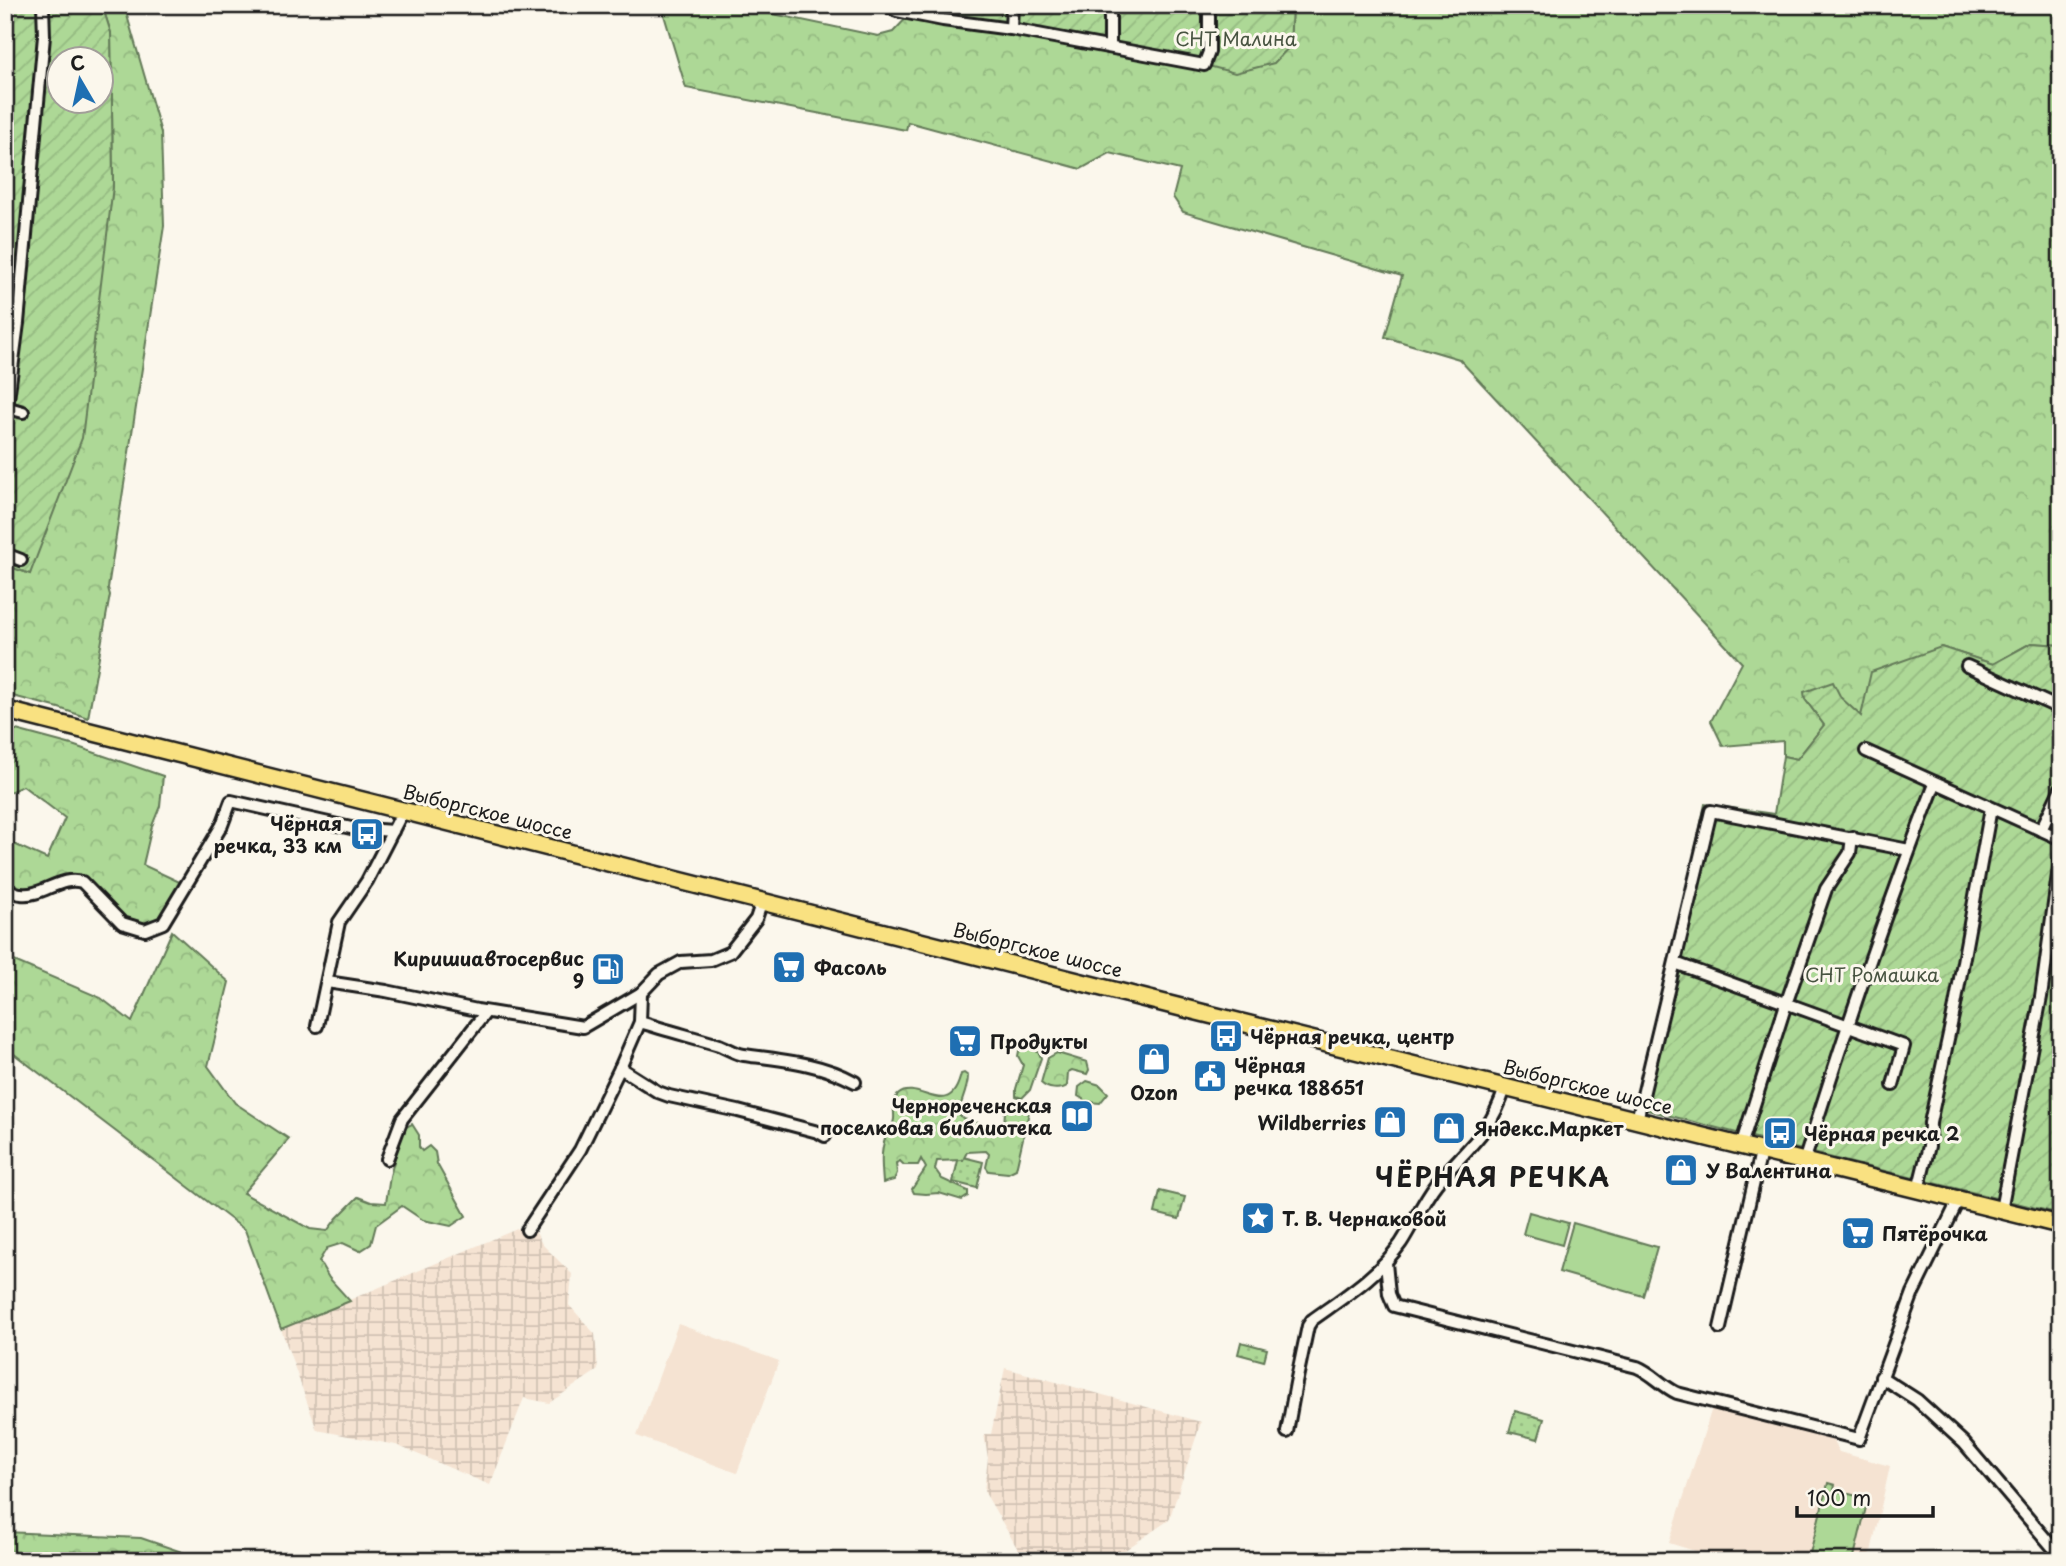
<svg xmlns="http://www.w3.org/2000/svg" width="2066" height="1566" font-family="'Playpen Sans',sans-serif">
<defs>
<pattern id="industrial-grid" width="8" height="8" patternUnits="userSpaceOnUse" patternTransform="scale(1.75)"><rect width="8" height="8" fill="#f5e3d2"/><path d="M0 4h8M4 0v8" fill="none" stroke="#d1c2b4"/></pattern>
<pattern id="grass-dots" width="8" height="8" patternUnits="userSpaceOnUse" patternTransform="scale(1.75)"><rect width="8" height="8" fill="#add896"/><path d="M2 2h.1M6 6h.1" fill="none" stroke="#94b981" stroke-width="1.8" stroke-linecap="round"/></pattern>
<pattern id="forest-crowns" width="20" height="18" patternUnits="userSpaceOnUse" patternTransform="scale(1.75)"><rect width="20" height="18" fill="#add896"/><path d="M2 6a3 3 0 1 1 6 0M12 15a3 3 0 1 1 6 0" fill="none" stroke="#94b981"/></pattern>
<pattern id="garden-furrows" width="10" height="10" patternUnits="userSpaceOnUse" patternTransform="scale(1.75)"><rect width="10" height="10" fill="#add896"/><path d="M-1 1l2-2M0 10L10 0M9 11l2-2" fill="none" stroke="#94b981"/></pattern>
</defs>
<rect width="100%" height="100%" fill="#fbf7ec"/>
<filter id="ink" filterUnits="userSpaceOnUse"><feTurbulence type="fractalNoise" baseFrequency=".0143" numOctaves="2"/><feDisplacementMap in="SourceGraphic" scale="14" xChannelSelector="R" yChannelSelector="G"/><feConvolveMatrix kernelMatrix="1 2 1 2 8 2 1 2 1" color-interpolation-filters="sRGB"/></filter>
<g filter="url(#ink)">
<g fill="#f5e3d2">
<path d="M678,1324L779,1361L737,1473L637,1436Z"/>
<path d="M1712,1408L1832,1439L1839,1452L1890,1466L1869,1561H1727L1669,1543Z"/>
</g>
<g fill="url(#industrial-grid)">
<path d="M531,1223L542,1244L572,1274L569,1305L595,1334L598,1370L549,1403L524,1398L490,1485L396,1445L317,1430L281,1329Z"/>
<path d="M1005,1368L1201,1422L1169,1520L1109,1561H1038L1023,1558L984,1491L988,1458L984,1434H991Z"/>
</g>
<g fill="url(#grass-dots)" stroke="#647a59" stroke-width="2">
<path d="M959,1156L983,1162L977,1188L953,1182Z"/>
<path d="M1160,1191L1185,1197L1179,1219L1155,1213Z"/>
<path d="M1241,1342L1267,1349L1264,1361L1238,1354Z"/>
<path d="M1515,1411L1544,1419L1538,1439L1509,1432Z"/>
</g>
<g fill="url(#forest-crowns)" stroke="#647a59" stroke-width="2">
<path d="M102,5H124L161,133L164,226L108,588L110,595L88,718L59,708L5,694V565L30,574L100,282L113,186L111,33Z"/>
<path d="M661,5H730L878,36L893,32L911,13L1290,46L1292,5H2061V645L2031,643L1993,664L1941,647L1861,717L1841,698L1805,699L1824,725L1797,759L1783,756V741L1723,746L1711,721L1742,663L1459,359L1385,337L1402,276L1183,212L1173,197L1180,170L1110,153L1081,169L908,122L906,130L686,88Z"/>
<path d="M5,727L72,745L163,776L160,806L152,826L143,865L186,885L163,923L145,930L122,923L82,882L22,895L5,888V840L47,859L65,818L23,786L5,794Z"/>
<path d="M172,931L229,982L208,1066L235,1103L289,1139L243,1193L310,1229L327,1231L337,1218L358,1197L371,1202L386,1203L390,1176L403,1129L412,1124L419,1135V1147L422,1151L429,1146L435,1152L437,1164L466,1216L451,1226L423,1220L402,1206L376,1225L371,1244L360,1251L343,1243L327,1248L319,1261L329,1278L350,1301L281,1329L245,1230L5,1047V957L101,998L132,1022Z"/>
<path d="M1028,1047L1039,1053L1041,1058L1030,1090L1022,1098L1016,1096V1089L1023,1065L1018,1056L1019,1051Z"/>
<path d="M1057,1053L1087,1062L1089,1070L1087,1074L1072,1070L1068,1072L1067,1086C1060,1091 1047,1089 1041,1083L1048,1058Z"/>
<path d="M964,1073L968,1076C968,1089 961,1101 958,1114L964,1119L998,1129L1004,1126L1005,1111L1011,1104H1024L1029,1112L1016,1169L1008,1173L989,1171L986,1167L989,1154L986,1151L967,1152L963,1160L937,1161L935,1169L942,1179L968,1191V1196L962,1200L939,1193L926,1194L914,1193L912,1189L926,1168L921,1159L918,1165H904L900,1161L896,1163L897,1173L894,1180L883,1183C882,1168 880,1153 885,1139C887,1132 893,1128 894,1119C895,1110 890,1101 899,1094C918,1079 950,1123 961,1074Z"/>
<path d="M1087,1081L1100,1085L1108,1093L1100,1103L1088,1102L1078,1096L1079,1087Z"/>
<path d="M5,1532L141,1538L208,1561H5Z"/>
</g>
<g fill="url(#garden-furrows)" stroke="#647a59" stroke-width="2" fill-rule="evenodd">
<path d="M5,5H102L111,33L113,186L82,438L30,574L5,565ZM60,60H102V102H60Z"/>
<path d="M886,5H1292L1290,46L1274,63L1235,73L1201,64Z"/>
<path d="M2031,643L2061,645V1214L1852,1163L1640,1108L1705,804L1774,814L1783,756L1797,759L1824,725L1805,699L1804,692L1833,682L1841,698L1861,716L1871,672L1941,647L1993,664Z"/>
</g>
<g fill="#add896" stroke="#647a59" stroke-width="2">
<path d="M1529,1212L1568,1223L1562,1245L1523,1234Z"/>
<path d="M1573,1223L1657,1247L1643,1296L1559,1272Z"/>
<path d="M1828,1483L1835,1485L1834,1490L1868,1499L1853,1561H1808Z"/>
</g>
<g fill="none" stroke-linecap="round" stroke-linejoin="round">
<g stroke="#1c1c1c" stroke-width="16">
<g id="minor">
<path d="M886,5L897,11L943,20L1011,29L1204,65L1209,52V5"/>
<path d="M1110,5V47"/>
<path d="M1011,29L1012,5"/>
<path d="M5,407L23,412"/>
<path d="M7,407L18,323L44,36L43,5"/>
<path d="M5,554L21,560"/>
<path d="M1967,666L2061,709"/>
<path d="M1866,751L2061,839"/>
<path d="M2041,830L2061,788"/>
<path d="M5,888C10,890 16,894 21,894C42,897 61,875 82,882L122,923L145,930L163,923L222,825L231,801L351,828L393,831"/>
<path d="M1675,963L1904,1046L1893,1085"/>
<path d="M327,982L386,991L477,1010L583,1027L641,993"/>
<path d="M640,1022C666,1030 692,1037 719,1045C727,1048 736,1054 744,1055C782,1060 821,1063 855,1082"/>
<path d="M317,1026L339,922L367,881L403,811"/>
<path d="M620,1068L658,1092L669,1096L738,1111L818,1132L825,1136"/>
<path d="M1637,1120L1711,811L1909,850"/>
<path d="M1741,1146L1786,1004L1826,889L1850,853L1852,837"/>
<path d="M387,1159L402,1119L486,1012"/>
<path d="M1804,1162C1844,1034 1886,908 1935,784"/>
<path d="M1918,1190L1929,1146L1930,1123L1955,1006L1991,808"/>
<path d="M2001,1210L2041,997L2061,853"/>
<path d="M527,1230L580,1150L620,1068L640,1022L641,993L659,974L681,962L711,960L730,952L756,919L762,901"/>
<path d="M1386,1263L1389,1294L1394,1306L1637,1367C1652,1373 1662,1386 1677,1393L1859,1439L1913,1293L1959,1199"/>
<path d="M1720,1328L1761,1152"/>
<path d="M1881,1377L1917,1400L1964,1443L2061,1557"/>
<path d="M1287,1432L1296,1383L1308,1326L1312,1320C1344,1297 1378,1276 1401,1243C1414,1223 1422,1202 1437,1183C1466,1149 1491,1133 1505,1088"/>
</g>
</g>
<g stroke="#1c1c1c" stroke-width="21">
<path id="primary" d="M5,710L1187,1009L2061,1225"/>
</g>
<use href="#minor" stroke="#fbf7ec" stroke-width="10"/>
<use href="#primary" stroke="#f9e181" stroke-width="16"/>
</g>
</g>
<defs>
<g id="bus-square" transform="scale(1.75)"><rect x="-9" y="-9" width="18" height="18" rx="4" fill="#1f6fb2" stroke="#fbf7ec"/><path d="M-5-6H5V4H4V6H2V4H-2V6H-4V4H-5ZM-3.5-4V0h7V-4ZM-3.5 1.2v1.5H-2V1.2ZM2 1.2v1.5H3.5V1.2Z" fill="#fff"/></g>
<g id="supermarket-square" transform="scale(1.75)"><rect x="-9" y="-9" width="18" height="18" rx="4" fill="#1f6fb2" stroke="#fbf7ec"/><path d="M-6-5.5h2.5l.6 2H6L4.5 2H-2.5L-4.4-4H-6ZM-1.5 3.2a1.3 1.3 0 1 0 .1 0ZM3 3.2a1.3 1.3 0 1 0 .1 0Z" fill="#fff"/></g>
<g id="fuel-square" transform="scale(1.75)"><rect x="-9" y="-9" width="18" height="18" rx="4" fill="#1f6fb2" stroke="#fbf7ec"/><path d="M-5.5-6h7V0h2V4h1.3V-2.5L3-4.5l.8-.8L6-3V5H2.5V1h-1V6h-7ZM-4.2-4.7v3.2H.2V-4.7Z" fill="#fff"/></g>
<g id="shop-square" transform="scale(1.75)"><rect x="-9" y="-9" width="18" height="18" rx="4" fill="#1f6fb2" stroke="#fbf7ec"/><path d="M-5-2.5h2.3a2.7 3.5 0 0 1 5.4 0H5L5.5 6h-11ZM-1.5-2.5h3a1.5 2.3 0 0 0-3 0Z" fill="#fff"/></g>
<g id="civic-square" transform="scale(1.75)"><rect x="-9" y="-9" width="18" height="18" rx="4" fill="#1f6fb2" stroke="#fbf7ec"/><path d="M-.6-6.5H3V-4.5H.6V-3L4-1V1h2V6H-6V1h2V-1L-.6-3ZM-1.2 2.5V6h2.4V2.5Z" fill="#fff"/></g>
<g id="library-square" transform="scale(1.75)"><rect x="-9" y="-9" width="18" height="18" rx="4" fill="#1f6fb2" stroke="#fbf7ec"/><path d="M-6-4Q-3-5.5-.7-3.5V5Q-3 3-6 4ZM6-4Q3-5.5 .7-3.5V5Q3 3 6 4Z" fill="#fff"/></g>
<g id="sight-square" transform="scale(1.75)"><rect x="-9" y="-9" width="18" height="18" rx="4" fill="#1f6fb2" stroke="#fbf7ec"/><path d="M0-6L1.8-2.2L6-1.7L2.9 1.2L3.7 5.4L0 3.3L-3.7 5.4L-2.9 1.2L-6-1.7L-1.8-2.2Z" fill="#fff"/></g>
</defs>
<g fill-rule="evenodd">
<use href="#bus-square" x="367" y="834"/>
<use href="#supermarket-square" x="789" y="967"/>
<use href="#fuel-square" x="608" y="969"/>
<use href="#bus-square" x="1226" y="1036"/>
<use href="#supermarket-square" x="965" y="1041"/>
<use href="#shop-square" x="1154" y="1059"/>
<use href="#civic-square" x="1210" y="1076"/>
<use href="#library-square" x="1077" y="1116"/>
<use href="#shop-square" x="1390" y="1122"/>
<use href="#shop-square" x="1449" y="1128"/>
<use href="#bus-square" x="1780" y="1133"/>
<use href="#shop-square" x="1681" y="1170"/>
<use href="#sight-square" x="1258" y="1218"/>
<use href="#supermarket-square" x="1858" y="1233"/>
</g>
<g text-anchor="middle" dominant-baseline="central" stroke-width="6" stroke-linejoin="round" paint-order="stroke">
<g font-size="19" fill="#485441" stroke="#fbf7ec">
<text x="1236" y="38">СНТ Малина</text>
<text x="1872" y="974">СНТ Ромашка</text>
</g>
<g font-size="19" fill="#1c1c1c" stroke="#fbf7ec">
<text transform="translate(488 811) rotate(14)">Выборгское шоссе</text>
<text transform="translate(1038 949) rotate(14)">Выборгское шоссе</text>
<text transform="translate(1588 1086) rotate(14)">Выборгское шоссе</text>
</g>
<g font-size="19" font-weight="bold" fill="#1c1c1c" stroke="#fbf7ec" text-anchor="start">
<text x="342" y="823" text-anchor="end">Чёрная<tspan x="342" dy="22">речка, 33 км</tspan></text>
<text x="584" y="958" text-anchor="end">Киришиавтосервис<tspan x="584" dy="22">9</tspan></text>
<text x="814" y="967">Фасоль</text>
<text x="1250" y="1036">Чёрная речка, центр</text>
<text x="990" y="1041">Продукты</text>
<text x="1234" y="1065">Чёрная<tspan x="1234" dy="22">речка 188651</tspan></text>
<text x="1154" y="1092" text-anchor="middle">Ozon</text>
<text x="1052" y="1105" text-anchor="end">Чернореченская<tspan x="1052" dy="22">поселковая библиотека</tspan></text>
<text x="1366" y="1122" text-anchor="end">Wildberries</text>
<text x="1474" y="1128">Яндекс.Маркет</text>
<text x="1804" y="1133">Чёрная речка 2</text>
<text x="1706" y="1170">У Валентина</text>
<text x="1282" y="1218">Т. В. Чернаковой</text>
<text x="1882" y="1233">Пятёрочка</text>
</g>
<g font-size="26" font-weight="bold" letter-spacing="2" fill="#1c1c1c" stroke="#fbf7ec">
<text x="1493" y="1176">ЧЁРНАЯ РЕЧКА</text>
</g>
</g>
<rect width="2066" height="1566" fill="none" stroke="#fbf7ec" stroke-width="28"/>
<rect x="14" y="14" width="2038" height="1538" fill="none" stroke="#1c1c1c" stroke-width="2.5" filter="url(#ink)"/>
<g transform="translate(80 80) rotate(351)"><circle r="33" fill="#fbf7ec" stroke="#a29f99" stroke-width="2"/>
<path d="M0-5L12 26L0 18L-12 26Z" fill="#1f6fb2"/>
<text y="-10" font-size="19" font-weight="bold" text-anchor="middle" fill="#1c1c1c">С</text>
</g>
<path d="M1797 1506v10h136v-10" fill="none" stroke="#1c1c1c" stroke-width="3.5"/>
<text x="1807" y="1506" font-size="21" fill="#1c1c1c" stroke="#fbf7ec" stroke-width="5" paint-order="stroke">100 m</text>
</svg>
